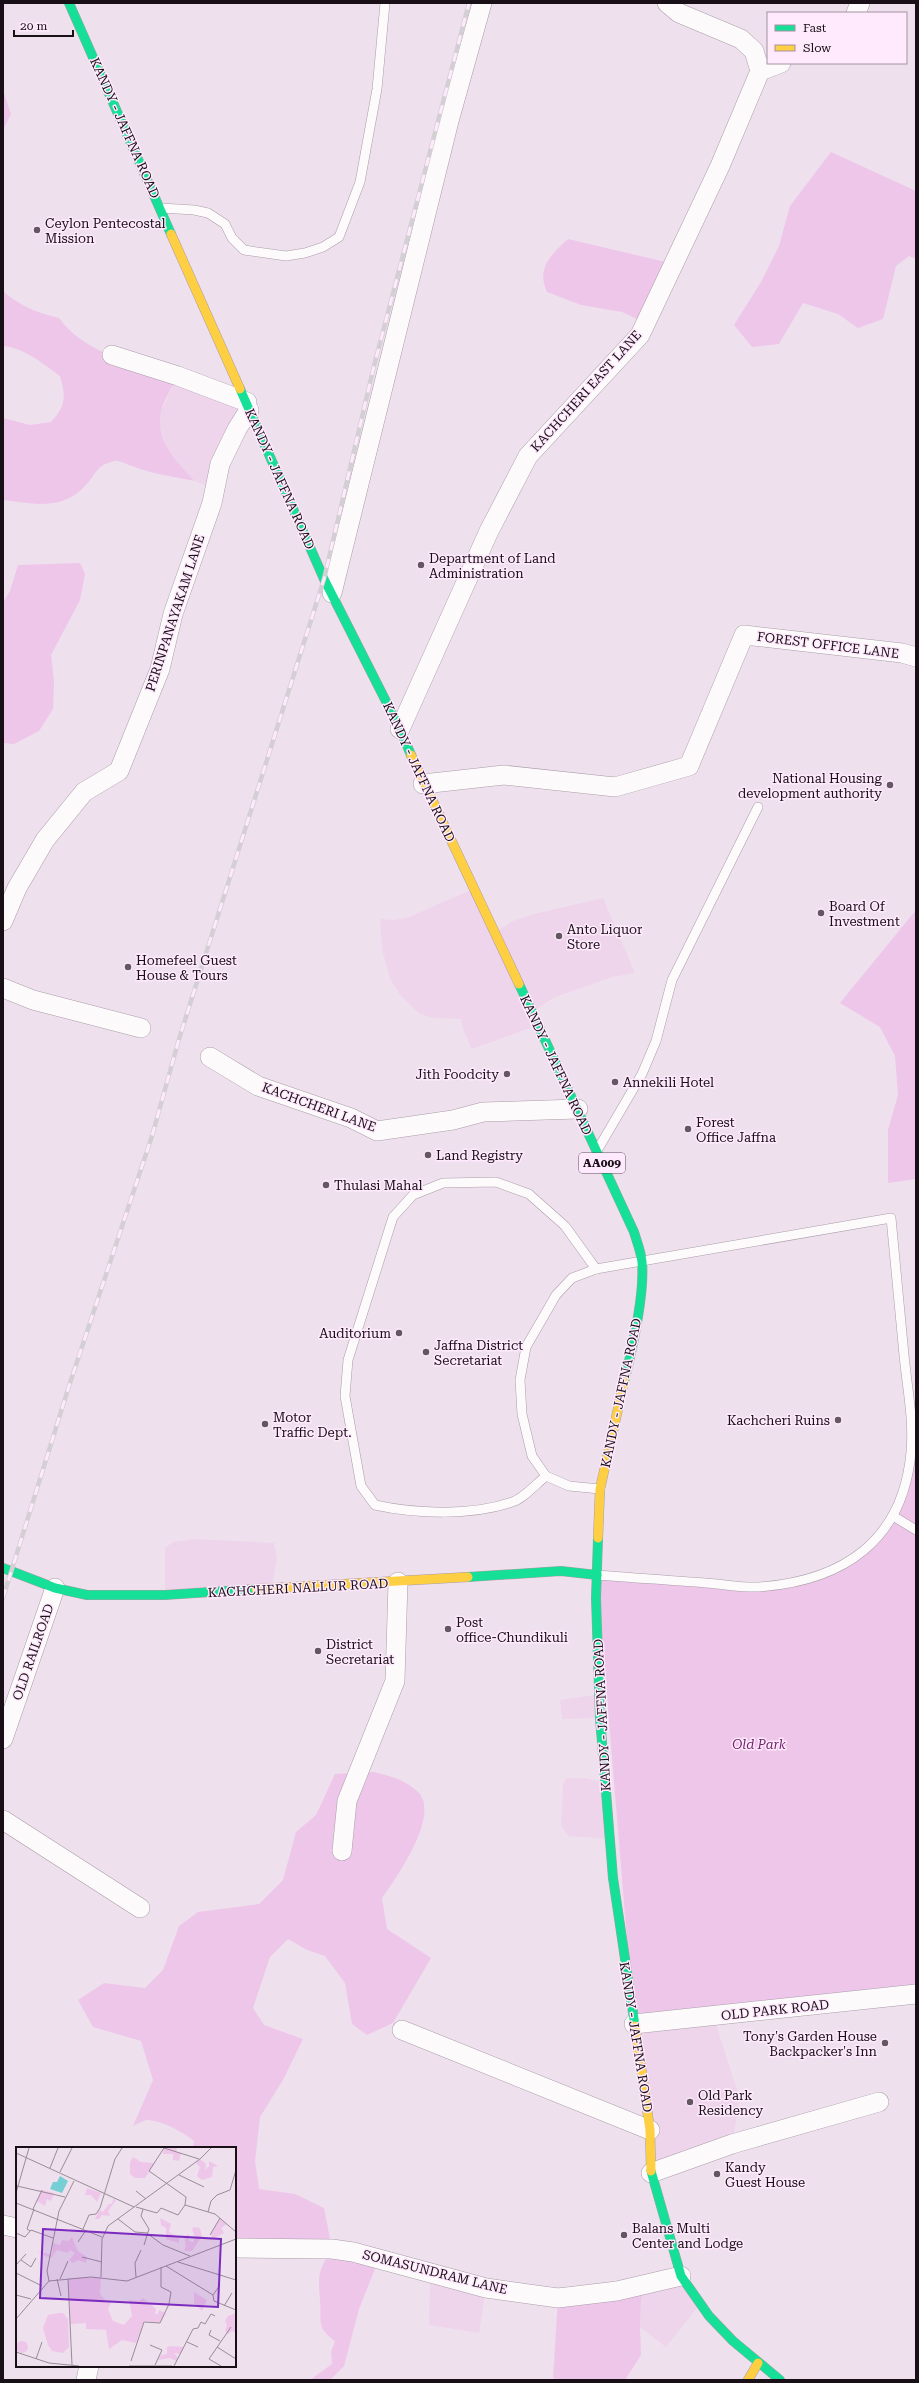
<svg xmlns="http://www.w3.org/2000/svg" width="919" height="2383" font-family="'Roboto Serif',serif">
<rect width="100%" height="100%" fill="#efe0ed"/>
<g fill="#eed5eb">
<path d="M178,376L247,402L209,487L195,481L176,461L167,450L160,427L161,411Z"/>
<path d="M473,889L494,933L513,921L534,914L603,898L635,973L612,977L553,998L532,1012L530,1028L472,1049L464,1032L461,1019L433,1018L420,1014L400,995L390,979L382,949L380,919L394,920L409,917Z"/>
<path d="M194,1539L274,1543L277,1558L272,1588L165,1595V1548L173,1542Z"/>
<path d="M594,1695L600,1718L562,1719L560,1700Z"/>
<path d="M566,1778H584L606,1783L608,1839L568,1836L561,1825L563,1784Z"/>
<path d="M713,2016L740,2098L732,2144L651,2173L634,2024Z"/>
<path d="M430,2273L486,2288L479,2333L429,2325Z"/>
<path d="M681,2276L701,2303L666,2347L640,2327L641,2300L647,2283Z"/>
</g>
<g fill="#eec6ea">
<path d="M3,90L11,114L3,130Z"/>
<path d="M831,152L916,191V259L909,256L896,266L883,319L858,328L838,314L803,303L779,344L752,347L734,325L761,282L779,246L790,206Z"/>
<path d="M568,239L674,264L646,323L622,312L581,305L547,292C536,268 551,255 568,239Z"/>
<path d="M3,291C19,306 38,313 59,318C85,355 137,363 178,376C173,387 163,400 161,412C155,442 177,462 195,481C174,477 153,474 132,466C127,465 120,460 115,461C96,465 97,473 86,485C63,511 33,504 3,500V418L30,425L51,422C66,406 66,397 60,376C43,364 25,348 3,346Z"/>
<path d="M80,563L85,574L80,600L51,655L54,681L53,709L39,731L14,744L3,743V603L10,591L18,565Z"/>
<path d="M916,910V1179L888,1183V1130L898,1095L895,1056L880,1027L840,1003Z"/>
<path d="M910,1415L916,1419V1994L634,2024L597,1575L757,1587L820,1576L875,1540L905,1487Z"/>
<path d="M374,1772C390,1776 406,1780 418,1792C441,1815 396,1878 382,1898L387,1929L431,1958L393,2023L367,2035L352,2024L345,1983L325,1956L307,1950L288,1939L270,1957L253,2008L264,2025L303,2039L283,2080L260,2117L255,2161L259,2189L295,2194L324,2208L332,2249L379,2259L359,2309L344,2366L330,2380H310L332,2364L331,2352L335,2341C315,2327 322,2321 320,2300C318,2274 318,2272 331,2250L235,2248V2148H193L194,2141C182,2132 164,2121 148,2120C144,2120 137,2124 133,2126L153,2080L141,2041L93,2027L78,2000L104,1983L145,1988L163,1970L179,1926L198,1912L259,1904L283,1880L296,1832L316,1815L335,1774Z"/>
<path d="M647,2283L641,2300L640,2327L641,2355L625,2380H559L553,2378L558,2298Z"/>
</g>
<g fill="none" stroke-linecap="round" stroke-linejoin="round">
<g stroke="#a99da7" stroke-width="10">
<g id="lane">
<path d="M161,208L194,210L208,213L225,224L232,238L244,250L286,256L305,253L323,247L339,237L360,182L377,89L385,3"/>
<path d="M598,1149L642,1074L656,1041L672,980L758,807"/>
<path d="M546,1476C536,1484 523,1499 512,1502C471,1516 416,1514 375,1505L361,1486L345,1396L348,1360L393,1217L413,1195L443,1183L496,1182L529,1194L565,1226L596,1269"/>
<path d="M893,1516L916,1530"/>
<path d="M597,1575C633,1578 669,1580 706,1583C723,1584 742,1588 759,1587C843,1581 903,1541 911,1452C914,1420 907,1387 904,1355C900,1309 895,1264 891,1218L596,1269L572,1278L556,1295L526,1347L520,1380L522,1414L532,1456L546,1476L569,1486L600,1489"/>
</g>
</g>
<g stroke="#a99da7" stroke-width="20">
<g id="street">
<path d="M667,3L679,13L741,39L754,51L760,71"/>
<path d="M856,13L860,3"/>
<path d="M112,355L178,376L247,402"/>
<path d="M332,593L449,121L482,3"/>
<path d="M400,729L489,531L528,456L640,335L720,166L760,71L781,63"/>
<path d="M423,784L504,775L615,787L689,766L744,635L902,653L916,657"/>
<path d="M3,921L17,888L45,840L84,792L119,771L160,669L173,614L212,503L220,464L237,429L249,410"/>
<path d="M3,988L33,1000L141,1028"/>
<path d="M210,1057L258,1086L351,1118L377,1131L453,1120L483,1112L578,1109"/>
<path d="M3,1739L55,1588"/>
<path d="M3,1820L140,1908"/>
<path d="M342,1851L347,1801L395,1681L398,1582"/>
<path d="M634,2024L916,1994"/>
<path d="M402,2030L650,2130"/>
<path d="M651,2173L732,2144L879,2102"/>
<path d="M3,2225L17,2228"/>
<path d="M235,2248L332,2249L353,2252L486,2288L558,2298L617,2291L681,2276"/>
<path d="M86,2380L89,2366"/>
</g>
</g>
<g stroke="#a99da7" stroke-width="10">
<g id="fast">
<path d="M69,3L171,234"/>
<path d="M240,389L324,579L400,729L411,755"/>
<path d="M519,984L634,1232C637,1242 641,1252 642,1262C645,1295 632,1350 624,1382"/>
<path d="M598,1538L596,1598L600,1718L613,1878L635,2026"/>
<path d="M3,1568L55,1588L87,1595H165L256,1589"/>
<path d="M468,1577L561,1571L597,1575"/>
<path d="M651,2171L681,2276L709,2316L733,2341L780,2380"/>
</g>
</g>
<g stroke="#a99da7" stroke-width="10">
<g id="slow">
<path d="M171,234L240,389"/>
<path d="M411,755L519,984"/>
<path d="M598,1538L600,1489L624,1382"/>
<path d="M256,1589L468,1577"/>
<path d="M635,2026L650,2130L651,2171"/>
<path d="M748,2380L758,2363"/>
</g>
</g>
<use href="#lane" stroke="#fdfafc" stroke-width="9"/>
<use href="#street" stroke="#fdfafc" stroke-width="19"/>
<use href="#fast" stroke="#16e098" stroke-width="9"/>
<use href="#slow" stroke="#ffcf43" stroke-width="9"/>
<g stroke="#d4cfd4" stroke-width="4.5">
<path id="rail" d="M3,1598L69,1386L152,1136L179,1039L324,579L374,366L469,3"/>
</g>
<use href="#rail" stroke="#ffe9fc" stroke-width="3" stroke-dasharray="9" stroke-linecap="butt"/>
</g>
<g fill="#635862" stroke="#ffe9fc" stroke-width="1.5">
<circle cx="37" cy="230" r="4"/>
<circle cx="421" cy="565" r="4"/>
<circle cx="890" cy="785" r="4"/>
<circle cx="821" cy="913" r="4"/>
<circle cx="559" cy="936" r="4"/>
<circle cx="128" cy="967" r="4"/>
<circle cx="507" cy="1074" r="4"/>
<circle cx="615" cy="1082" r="4"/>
<circle cx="688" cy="1129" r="4"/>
<circle cx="428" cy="1155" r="4"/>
<circle cx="326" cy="1185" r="4"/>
<circle cx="399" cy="1333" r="4"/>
<circle cx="426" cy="1352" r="4"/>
<circle cx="838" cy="1420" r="4"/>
<circle cx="265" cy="1424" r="4"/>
<circle cx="448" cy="1629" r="4"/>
<circle cx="318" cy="1651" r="4"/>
<circle cx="885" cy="2043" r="4"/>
<circle cx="690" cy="2102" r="4"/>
<circle cx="717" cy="2174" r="4"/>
<circle cx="624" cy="2235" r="4"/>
</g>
<g text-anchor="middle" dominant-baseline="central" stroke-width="3" stroke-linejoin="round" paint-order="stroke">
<rect fill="#ffe9fc" stroke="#5d505c" stroke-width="1" x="579" y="1153" width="46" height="20" rx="3"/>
<g font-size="12" font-weight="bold" fill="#180f17">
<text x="602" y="1163">AA009</text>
</g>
<g font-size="13" fill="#180f17" stroke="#ffe9fc">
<text transform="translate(125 128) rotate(66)">KANDY - JAFFNA ROAD</text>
<text transform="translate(586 391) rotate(-48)">KACHCHERI EAST LANE</text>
<text transform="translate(280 479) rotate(66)">KANDY - JAFFNA ROAD</text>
<text transform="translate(175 613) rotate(-72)">PERINPANAYAKAM LANE</text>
<text transform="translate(828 645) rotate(7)">FOREST OFFICE LANE</text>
<text transform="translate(419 772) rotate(65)">KANDY - JAFFNA ROAD</text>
<text transform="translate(556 1065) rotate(65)">KANDY - JAFFNA ROAD</text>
<text transform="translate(319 1107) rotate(20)">KACHCHERI LANE</text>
<text transform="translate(621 1393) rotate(-78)">KANDY - JAFFNA ROAD</text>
<text transform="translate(298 1588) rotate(-3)">KACHCHERI NALLUR ROAD</text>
<text transform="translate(33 1652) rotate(-71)">OLD RAILROAD</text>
<text transform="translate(602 1715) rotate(-93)">KANDY - JAFFNA ROAD</text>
<text transform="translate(775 2010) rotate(-6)">OLD PARK ROAD</text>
<text transform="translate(636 2037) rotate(81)">KANDY - JAFFNA ROAD</text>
<text transform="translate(435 2272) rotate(14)">SOMASUNDRAM LANE</text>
</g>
<g font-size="13" fill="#180f17" stroke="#ffe9fc" text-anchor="start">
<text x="45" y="223">Ceylon Pentecostal<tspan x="45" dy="15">Mission</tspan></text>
<text x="429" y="558">Department of Land<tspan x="429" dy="15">Administration</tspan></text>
<text x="882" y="778" text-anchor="end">National Housing<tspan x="882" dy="15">development authority</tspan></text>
<text x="829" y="906">Board Of<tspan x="829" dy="15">Investment</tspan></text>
<text x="567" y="929">Anto Liquor<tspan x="567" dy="15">Store</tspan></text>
<text x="136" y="960">Homefeel Guest<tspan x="136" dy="15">House &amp; Tours</tspan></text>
<text x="499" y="1074" text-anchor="end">Jith Foodcity</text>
<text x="623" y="1082">Annekili Hotel</text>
<text x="696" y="1122">Forest<tspan x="696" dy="15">Office Jaffna</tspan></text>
<text x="436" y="1155">Land Registry</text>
<text x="334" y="1185">Thulasi Mahal</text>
<text x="391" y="1333" text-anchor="end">Auditorium</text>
<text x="434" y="1345">Jaffna District<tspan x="434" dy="15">Secretariat</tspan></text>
<text x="273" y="1417">Motor<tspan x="273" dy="15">Traffic Dept.</tspan></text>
<text x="830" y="1420" text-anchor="end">Kachcheri Ruins</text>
<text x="456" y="1622">Post<tspan x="456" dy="15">office-Chundikuli</tspan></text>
<text x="326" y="1644">District<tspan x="326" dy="15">Secretariat</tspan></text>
<text x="877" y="2036" text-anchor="end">Tony's Garden House<tspan x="877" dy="15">Backpacker's Inn</tspan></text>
<text x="698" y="2095">Old Park<tspan x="698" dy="15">Residency</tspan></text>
<text x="725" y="2167">Kandy<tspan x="725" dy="15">Guest House</tspan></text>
<text x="632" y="2228">Balans Multi<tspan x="632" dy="15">Center and Lodge</tspan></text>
</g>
<g font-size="13" font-style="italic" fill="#72246e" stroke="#ffe9fc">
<text x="759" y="1744">Old Park</text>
</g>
</g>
<g transform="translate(16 2147)">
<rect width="220" height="220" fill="#efe0ed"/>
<path d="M148,1H161L160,5L165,6L163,14L157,13V7H147ZM117,10L125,15L139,16L129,31H119L114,27V15ZM184,12L190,17L189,23L193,19V14L202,19L197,20L196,30L186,33L181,29L184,20L180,16ZM71,41L85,46L81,55L75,48H69ZM26,43L38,46L35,54L31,52L29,59L21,54ZM97,52L100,53L92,64L94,69L86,68L83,72H79L83,63L87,65L93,57H96ZM144,71L155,77L153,85L163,91V96L150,92V81L145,78ZM204,71L211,77L205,81L208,86L197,92L195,87ZM178,80L184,81L186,89L176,104H168L170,99L168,90L173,87V94L177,95L179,90L176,82ZM56,90L62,104L71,110L70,116L62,113L57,116L53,113L59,106L54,103L52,106L41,103L35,111L27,108L22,104L36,108L37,96L44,98L46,93L52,94ZM85,130L84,147L89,153L96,154L92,162L97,174L108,178L116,169L113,153L123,154L127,151L140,162L139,167H142L143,163L150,166L144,176L128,174L120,196L106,193L93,202L90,183L70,182V176L54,177L52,131ZM178,145L191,153L186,164L178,156ZM42,166H47L52,172L53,200L47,206L36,204L32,198L27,181L32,168ZM220,166V186L216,184L212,187L209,184L211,178L209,174L212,169ZM0 200a6 6 0 1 1 12 0a6 6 0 1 1-12 0ZM151,200L155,199L168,200L164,207L158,206L162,211L160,214L154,211L142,213L145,208L151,207Z" fill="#eec6ea"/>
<path d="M44,29L52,34L46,46L34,42L37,35H41Z" fill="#76cfd4"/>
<path fill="none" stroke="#998c97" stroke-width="1" d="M0,6L118,60M34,21L42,1M44,25L56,1M163,28L188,40M0,36L1,39L49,50M120,44L130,52M0,46L13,1M0,56L86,90M169,58L170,50L133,24L148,1L183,12M120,60L141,66L145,61L162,68L169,58L199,67L220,85M17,62L26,43M127,62L125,69L133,82L128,98M192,65L195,54L201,48L214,43L220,23M102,72L119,85L132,86M67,82L73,68L80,67L84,61L99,12L106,1M14,84L11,82L18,62M0,86L9,90L15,83L37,91M132,87L147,98L174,109M194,88L204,71M62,95L70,83M66,110L86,115M5,113L15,120L20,111M162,115L220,133M0,118L10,107M150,119L197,148L198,154L220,163M0,126L26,139M85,130L86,92L92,79L184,12L195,1M120,130L119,116L125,103M41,132L45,149M44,132L52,114M52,132L56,218M33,134L31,124L43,64L58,34M0,148L15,152M197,148L204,138M208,159L216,146M0,172L33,134L75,130L111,134L220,92M195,183L193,188L204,194M171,195L182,200M134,198L146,203L139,218M201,200L220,212M0,205L33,216L63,219M20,212L26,195M115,214L128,175L144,176L153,157L155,145L145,140V120M113,219H156M158,219L177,182L182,181L185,175L189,177L195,167L199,169M205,219L193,212L215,180"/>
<path fill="#7b2cbf" fill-opacity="0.15" stroke="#7b2cbf" stroke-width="2" d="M27,82L205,92L202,160L24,151Z"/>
<rect width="220" height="220" fill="none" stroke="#180f17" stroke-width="2"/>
</g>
<rect width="919" height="2383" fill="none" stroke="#180f17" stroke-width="8"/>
<rect x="767" y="12" width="140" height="52" fill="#ffe9fc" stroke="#a392a0"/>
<rect x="775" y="25" width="20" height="6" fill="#16e098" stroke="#a392a0"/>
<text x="803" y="32" font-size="12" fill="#180f17">Fast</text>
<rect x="775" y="45" width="20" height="6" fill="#ffcf43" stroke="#a392a0"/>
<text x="803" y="52" font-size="12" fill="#180f17">Slow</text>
<path d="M14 30v6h59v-6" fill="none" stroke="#180f17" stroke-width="2"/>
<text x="20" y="30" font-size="12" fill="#180f17" stroke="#ffe9fc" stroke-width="3" paint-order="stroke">20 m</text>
</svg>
